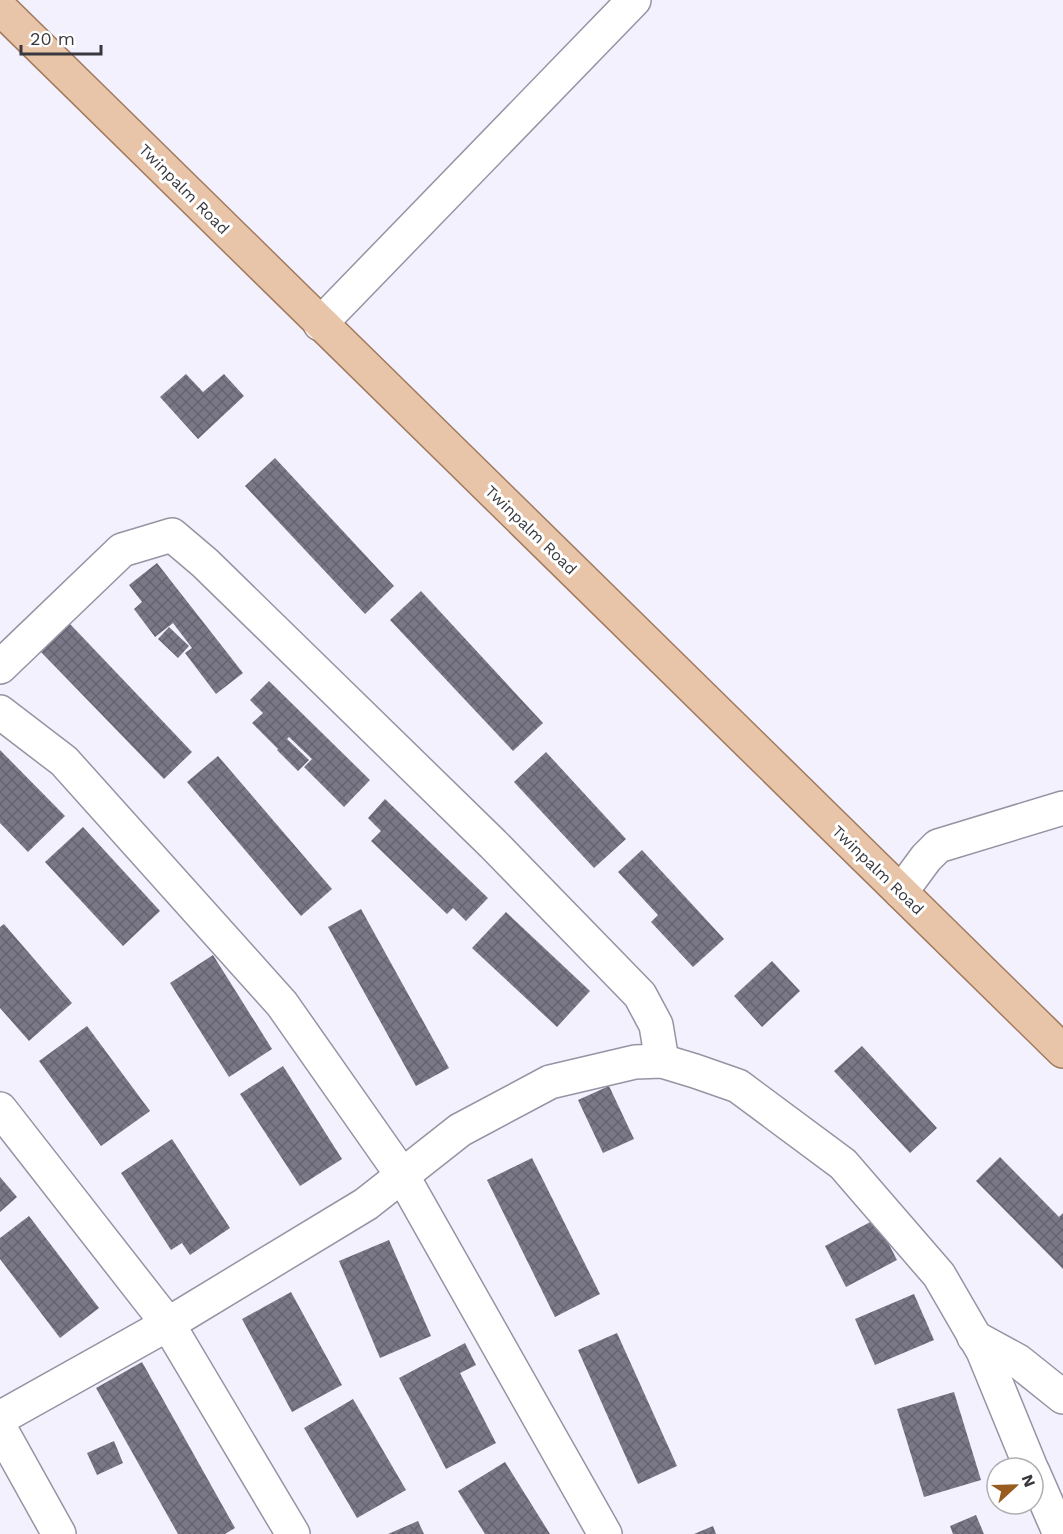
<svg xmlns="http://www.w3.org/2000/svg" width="1063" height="1534" font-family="'Work Sans',sans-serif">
<defs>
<pattern id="building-cross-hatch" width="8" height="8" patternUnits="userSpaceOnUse" patternTransform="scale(1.5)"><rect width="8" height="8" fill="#7a7887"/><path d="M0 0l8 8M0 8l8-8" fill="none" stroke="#656370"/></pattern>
</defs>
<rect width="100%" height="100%" fill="#f3f1fe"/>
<g fill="url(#building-cross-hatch)">
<path d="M186,374L203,392L224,374L244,396L198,439L160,397Z"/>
<path d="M275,458L394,586L365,614L245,486Z"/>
<path d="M157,563L243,673L216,694L185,653L192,648L173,623L155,637L134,609L142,602L129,585Z"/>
<path d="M421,591L543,723L513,751L390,620Z"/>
<path d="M70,624L192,752L164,779L41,652Z"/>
<path d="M169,627L189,646L178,658L158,639Z"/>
<path d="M269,681L370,780L344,807L304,767L312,759L289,737L287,739L309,760L298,771L277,750L278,749L252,723L263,713L250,700Z"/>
<path d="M0,750L65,816L28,852L0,823Z"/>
<path d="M546,752L626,839L594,868L514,782Z"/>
<path d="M218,756L332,889L301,916L187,782Z"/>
<path d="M385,799L488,898L466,921L453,908L447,914L371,841L381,831L368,818Z"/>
<path d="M83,827L160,911L123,946L45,862Z"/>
<path d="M642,850L724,939L693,967L651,922L658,915L618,872Z"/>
<path d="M361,909L449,1068L416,1086L328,927Z"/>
<path d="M506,912L590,991L557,1027L472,948Z"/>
<path d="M4,924L72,1003L29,1041L0,1008V927Z"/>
<path d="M213,955L272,1049L229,1077L170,983Z"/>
<path d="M772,961L800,991L762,1027L734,996Z"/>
<path d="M87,1026L150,1111L101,1146L39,1061Z"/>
<path d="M862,1046L937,1128L910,1153L834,1071Z"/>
<path d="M283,1066L342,1159L300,1186L240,1094Z"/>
<path d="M609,1086L634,1139L603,1153L578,1100Z"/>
<path d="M172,1139L230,1228L190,1255L182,1243L171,1250L121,1173Z"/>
<path d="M1000,1157L1059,1217L1063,1213V1269L976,1181Z"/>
<path d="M532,1158L600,1294L555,1317L487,1180Z"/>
<path d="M0,1177L17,1197L0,1212Z"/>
<path d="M29,1216L99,1308L60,1338L0,1259V1238Z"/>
<path d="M876,1219L897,1260L846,1287L825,1246Z"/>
<path d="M389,1240L431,1336L380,1358L339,1261Z"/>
<path d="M291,1292L342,1385L292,1412L242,1319Z"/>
<path d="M914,1294L934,1340L875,1365L855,1319Z"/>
<path d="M617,1333L677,1466L638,1484L578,1350Z"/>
<path d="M465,1343L476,1365L460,1373L496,1443L446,1469L399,1378Z"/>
<path d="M142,1362L235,1528L225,1534H178L96,1388Z"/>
<path d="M954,1392L981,1480L924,1497L897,1409Z"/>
<path d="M353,1399L406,1490L357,1518L304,1428Z"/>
<path d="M114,1441L123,1463L97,1475L87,1453Z"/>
<path d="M505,1462L550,1534H485L458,1491Z"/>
<path d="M976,1515L984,1534H953L950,1526Z"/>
<path d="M418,1521L424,1534H388Z"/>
<path d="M713,1526L716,1534H694Z"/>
</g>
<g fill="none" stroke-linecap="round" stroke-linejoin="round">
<g stroke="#9694a3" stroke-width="36">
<g id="minor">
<path d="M320,324L634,0"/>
<path d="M0,667L122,550L172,535L205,563L493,844L640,995L656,1025L662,1061"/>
<path d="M0,712L64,761L282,1004L402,1175L605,1534"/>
<path d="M901,892L926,858L938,846L1063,808"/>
<path d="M0,1109L168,1324L293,1534"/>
<path d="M974,1337L1018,1361L1063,1397"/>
<path d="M0,1418L168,1324L366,1204L460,1130L550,1082L635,1062L662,1061L695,1071L738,1086L843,1164L939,1275L983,1351L1031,1468"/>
<path d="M0,1428L59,1534"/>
<path d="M1033,1472L1060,1534"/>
</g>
</g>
<g stroke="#a17a5e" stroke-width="36">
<path id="major" d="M0,8L1063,1051"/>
</g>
<use href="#minor" stroke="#fff" stroke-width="33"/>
<use href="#major" stroke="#e8c5a9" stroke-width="33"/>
</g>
<g text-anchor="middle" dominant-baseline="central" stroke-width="6" stroke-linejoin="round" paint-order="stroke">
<g font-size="16" fill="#39383e" stroke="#fff">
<text transform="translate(184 189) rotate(45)">Twinpalm Road</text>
<text transform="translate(531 530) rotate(44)">Twinpalm Road</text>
<text transform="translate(878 870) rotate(44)">Twinpalm Road</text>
</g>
</g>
<g transform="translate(1015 1486) rotate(68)"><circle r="28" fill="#ffffff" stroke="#b0afb2" stroke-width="1.5"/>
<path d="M0-4.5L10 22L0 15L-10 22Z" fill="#995c20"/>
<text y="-9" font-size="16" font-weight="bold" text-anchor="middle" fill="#39383e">N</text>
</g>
<path d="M21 45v9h80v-9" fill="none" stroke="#39383e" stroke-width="3"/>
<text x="30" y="45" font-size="18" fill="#39383e" stroke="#ffffff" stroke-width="4.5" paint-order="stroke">20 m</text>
</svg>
